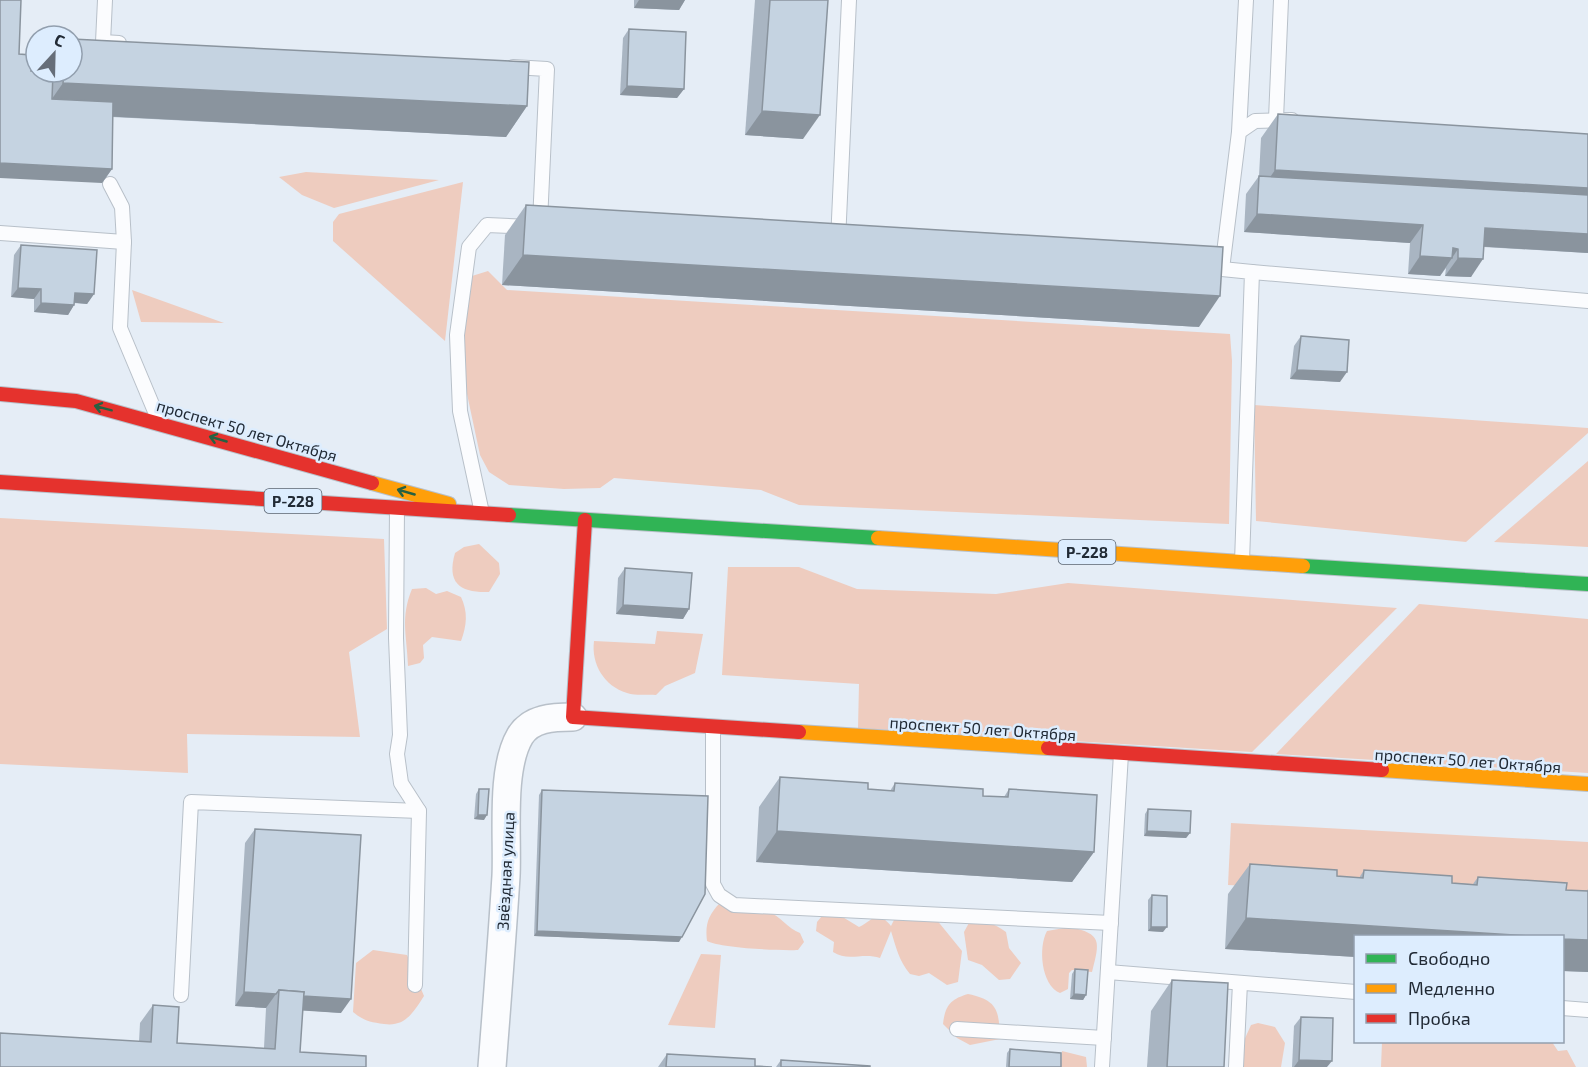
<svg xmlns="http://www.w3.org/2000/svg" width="1588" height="1067" font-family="'Exo 2',sans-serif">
<rect width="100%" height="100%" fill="#e5edf6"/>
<g fill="#eeccbf">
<path d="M306,172L439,180L334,208L302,195L279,177Z"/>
<path d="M463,182L445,341L333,241V222L339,214Z"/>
<path d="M488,271L507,290L1230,334L1232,361L1229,524L799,505L761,490L614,478L600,488L564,489L509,485L489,472L480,455L460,361L463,308L472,276Z"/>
<path d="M132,290L224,323L141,322Z"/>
<path d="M1254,405L1588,428V433L1466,542L1256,521Z"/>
<path d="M1588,461V547L1494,542Z"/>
<path d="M0,518L384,539L387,629L349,652L360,737L187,734L188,773L0,764Z"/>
<path d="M479,544L499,563L500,574L489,592C461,593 446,584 455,553L464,547Z"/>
<path d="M728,567H799L857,589L996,594L1068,583L1397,608L1252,752L858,728L859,684L722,675Z"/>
<path d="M426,588L436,594L447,591L461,597C468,612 467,625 461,641L432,637L423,645L424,658L420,663L408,666C407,635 400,618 412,589Z"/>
<path d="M1419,604L1588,619V773L1276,754Z"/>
<path d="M657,631L703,634L695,673L665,686L656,695C647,694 636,696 627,693C604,686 591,664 594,641L655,644Z"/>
<path d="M1231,823L1588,842V903L1228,885Z"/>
<path d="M720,903C743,916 747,908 768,912C780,915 788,929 800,933L804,942L798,950C781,951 720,948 707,941C705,925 708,915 720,903Z"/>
<path d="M822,916H841L859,927C873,921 876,908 891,926L895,918L936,919L962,951L958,982L947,985L929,973L919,976L910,974C899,961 896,947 891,931L880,958C863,952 848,962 833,952L834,942L816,931L817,922Z"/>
<path d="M970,921C985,921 994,923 1006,932L1009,948L1021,963L1010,979L999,980L982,965L968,960L964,932Z"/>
<path d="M1070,927C1102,934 1100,941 1092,972L1072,970L1069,973L1068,989L1060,993C1041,985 1038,947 1047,931Z"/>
<path d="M373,950L407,955L424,996C413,1013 405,1027 384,1024C370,1022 364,1021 353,1012L356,963Z"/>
<path d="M701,954L721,955L715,1028L668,1025Z"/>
<path d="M968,994C998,1000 999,1011 1000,1039L970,1045L957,1038L943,1024C945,1005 951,999 968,994Z"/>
<path d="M1258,1023L1275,1027L1285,1043L1281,1067H1243L1242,1045L1251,1025Z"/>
<path d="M1382,1042H1552L1558,1051L1567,1050L1576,1067H1381Z"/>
<path d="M1062,1051L1086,1057L1087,1067H1061Z"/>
</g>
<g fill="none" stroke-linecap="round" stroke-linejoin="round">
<g stroke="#b8c0c9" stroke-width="16">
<g id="lane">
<path d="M105,0L103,42L119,43"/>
<path d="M513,67L547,69L540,222"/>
<path d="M1276,119L1281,0"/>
<path d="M1239,132L1246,0"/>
<path d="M110,184L122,207L124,242L120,328L159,421"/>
<path d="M0,233L124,242"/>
<path d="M838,241L849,0"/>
<path d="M1205,268L1222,269L1239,132L1255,121L1292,120"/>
<path d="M1222,269L1252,272L1242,562"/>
<path d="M1252,272L1588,301"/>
<path d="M397,508L396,638L400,735L397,754L401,783L419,811L415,985"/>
<path d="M482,513L460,411L457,335L469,247L487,225L530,227"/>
<path d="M713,727V884L719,895L734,905L1111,923"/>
<path d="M1108,972L1356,992"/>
<path d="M181,995L191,802L419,811"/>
<path d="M1562,1008L1588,1010"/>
<path d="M957,1029L1104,1038"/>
<path d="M1102,1067L1121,754"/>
<path d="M1236,1067L1240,983"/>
</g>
</g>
<g stroke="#b8c0c9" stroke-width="30">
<path id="street" d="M492,1067C497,1003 502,940 506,876C508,837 500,770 520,736C531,718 553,717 573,717"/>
</g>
<g stroke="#b8c0c9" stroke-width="16">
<g id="fast">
<path d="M509,515L878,538"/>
<path d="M1303,566L1588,584"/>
</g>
</g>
<g stroke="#b8c0c9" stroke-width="16">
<g id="slow">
<path d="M372,483L449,504"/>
<path d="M878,538L1303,566"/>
<path d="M799,732L1048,748"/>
<path d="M1382,770L1588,784"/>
</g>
</g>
<g stroke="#b8c0c9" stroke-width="16">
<g id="jam">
<path d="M0,394L76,401L372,483"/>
<path d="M0,482L509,515"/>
<path d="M585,520L573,717L799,732"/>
<path d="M1048,748L1382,770"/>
</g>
</g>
<use href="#lane" stroke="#fbfcfe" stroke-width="14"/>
<use href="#street" stroke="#fbfcfe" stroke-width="27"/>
<use href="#fast" stroke="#30b455" stroke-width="14"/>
<use href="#slow" stroke="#ff9f0a" stroke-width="14"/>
<use href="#jam" stroke="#e5322d" stroke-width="14"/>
</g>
<g fill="#a9b5c2">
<path d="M634,0H685L679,10L634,8Z"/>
<path d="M755,0H828L803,139L745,135Z"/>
<path d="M629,29L684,89L677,98L620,95L623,38Z"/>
<path d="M19,54L31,71L36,72H72L527,106L506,137L112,117V169L102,183Z"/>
<path d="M1278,114L1588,253L1484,247L1471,277L1445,276L1446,268L1440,276L1408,274L1410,243L1244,232L1246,194L1259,176L1261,138Z"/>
<path d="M526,205L1199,327L502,285L505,235Z"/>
<path d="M21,245L94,294L87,304L74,303V305L68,315L34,312V299L11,297L14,255Z"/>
<path d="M1301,336L1340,382L1290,379L1294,346Z"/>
<path d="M625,568L689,609L683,619L616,614L618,578Z"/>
<path d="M780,777L868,789L890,791L895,783L983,796L1004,797L1009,789L1094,852L1072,882L756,862L759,807Z"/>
<path d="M479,789L484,820L474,819L476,794Z"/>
<path d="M542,790L679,942L534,936L539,795Z"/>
<path d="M1148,809L1190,833L1186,838L1144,836L1145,814Z"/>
<path d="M255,829L341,1013L302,1010L300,1052L139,1042L140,1023L153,1005L177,1043L264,1048L266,1008L235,1006L245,843Z"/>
<path d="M1250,864L1337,876L1359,878L1364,870L1452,883L1473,884L1478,877L1566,890L1587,891L1588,889V972L1563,971V936H1356V957L1225,949L1228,894Z"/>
<path d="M1152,895L1163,932L1148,931V900Z"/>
<path d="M1075,969L1086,995L1083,1000L1070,999L1072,974Z"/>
<path d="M1172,980L1224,1067H1147L1151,1011Z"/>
<path d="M1301,1017L1327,1067H1292L1294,1026Z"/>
<path d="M1010,1049L1061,1067H1006L1007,1053Z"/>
<path d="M667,1054L755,1066L772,1067H658Z"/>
<path d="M781,1060L870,1067H776Z"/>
</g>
<g fill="#8a949e">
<path d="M639,0H685L679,10L634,8Z"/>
<path d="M63,83L527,106L506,137L42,113Z"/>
<path d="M627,86L684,89L677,98L620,95Z"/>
<path d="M762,111L820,115L803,139L745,135Z"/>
<path d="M0,163L112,169L102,183L0,178Z"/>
<path d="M1275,170L1588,188V213L1258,195Z"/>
<path d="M1257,214L1423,225L1410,243L1244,232Z"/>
<path d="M1485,228L1588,234V253L1473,246Z"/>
<path d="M1453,248L1458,249L1440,276L1408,274L1420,256Z"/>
<path d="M523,255L1220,296L1199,327L502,285Z"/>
<path d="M1458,258L1483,259L1471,277L1445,276Z"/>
<path d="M18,288L41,289L34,299L11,297Z"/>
<path d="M75,293L94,294L87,304L68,302Z"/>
<path d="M41,303L74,305L68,315L34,312Z"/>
<path d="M1297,370L1347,372L1340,382L1290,379Z"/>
<path d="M623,605L689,609L683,619L616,614Z"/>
<path d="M478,815H487L484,820L474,819Z"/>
<path d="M777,831L1094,852L1072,882L756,862Z"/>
<path d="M1147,831L1190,833L1186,838L1144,836Z"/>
<path d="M1246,918L1528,936H1356V957L1225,949Z"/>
<path d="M1151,927H1167L1163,932L1148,931Z"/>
<path d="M537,931L682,937L679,942L534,936Z"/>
<path d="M1563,939L1588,940V972L1563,971Z"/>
<path d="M244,992L276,994L266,1008L235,1006Z"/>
<path d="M279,994L351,999L341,1013L278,1009Z"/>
<path d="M1074,994L1086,995L1083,1000L1070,999Z"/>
<path d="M1299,1060L1332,1061L1327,1067H1294Z"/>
</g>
<g fill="#c5d3e1" stroke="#8a949e" stroke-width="1.5">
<path d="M0,0H21L19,54L31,55V71L53,73L52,99L113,102L112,169L0,163Z"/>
<path d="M770,0H828L820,115L762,111Z"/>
<path d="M629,29L686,32L684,89L627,86Z"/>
<path d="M72,39L529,62L527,106L63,83L64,72H72Z"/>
<path d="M1278,114L1588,134V188L1275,170Z"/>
<path d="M1259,176L1588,195V234L1485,228L1483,259L1458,258V249L1453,248L1452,258L1420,256L1423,225L1257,214Z"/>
<path d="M526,205L1223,247L1220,296L523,255Z"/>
<path d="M21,245L97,250L94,294L75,293L74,305L41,303V289L18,288Z"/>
<path d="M1301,336L1349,340L1347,372L1297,370Z"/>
<path d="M625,568L692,573L689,609L623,605Z"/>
<path d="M780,777L868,783V789L894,791L895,783L983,789V796L1008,797L1009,789L1097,795L1094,852L777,831Z"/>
<path d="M479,789H489L487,815H478Z"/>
<path d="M542,790L708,796L705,894L682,937L537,931Z"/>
<path d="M1148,809L1191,811L1190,833L1147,831Z"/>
<path d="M255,829L361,835L351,999L303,996L304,992L279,990L276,994L244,992Z"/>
<path d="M1250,864L1337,870V876L1363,878L1364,870L1452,876V883L1477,885L1478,877L1567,883L1566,890L1588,891V940L1563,939V936H1528L1246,918Z"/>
<path d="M1152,895L1167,896V927H1151Z"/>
<path d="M1075,969L1088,970L1086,995L1074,994Z"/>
<path d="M1172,980L1228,983L1224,1067H1167Z"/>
<path d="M279,990L304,992L300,1052L366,1056V1067H0V1033L151,1042L153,1005L179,1007L177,1043L275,1049Z"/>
<path d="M1301,1017L1333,1018L1332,1061L1299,1060Z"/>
<path d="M1010,1049L1061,1053V1067H1009Z"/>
<path d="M667,1054L755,1059V1066L772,1067H666Z"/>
<path d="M781,1060L870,1066V1067H781Z"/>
</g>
<defs><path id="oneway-shaft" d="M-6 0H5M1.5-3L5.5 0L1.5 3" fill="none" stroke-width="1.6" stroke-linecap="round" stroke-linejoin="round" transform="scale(1.5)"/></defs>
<g stroke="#276142">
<use href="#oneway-shaft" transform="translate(103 408) rotate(-165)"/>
<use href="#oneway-shaft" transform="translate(218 439) rotate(-164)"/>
<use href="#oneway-shaft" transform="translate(406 492) rotate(-164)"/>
</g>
<g text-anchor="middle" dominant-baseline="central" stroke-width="5" stroke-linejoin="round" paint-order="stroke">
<g fill="#ddedfe" stroke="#596471" stroke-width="1.5">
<rect x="264.5" y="489" width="57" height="24" rx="4.5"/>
<rect x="1058.5" y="540" width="57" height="24" rx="4.5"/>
</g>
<g font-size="15" font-weight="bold" fill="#212a35">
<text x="293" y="501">Р-228</text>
<text x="1087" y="552">Р-228</text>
</g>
<g font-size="16" fill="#212a35" stroke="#ddedfe">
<text transform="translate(247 430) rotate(16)">проспект 50 лет Октября</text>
<text transform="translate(983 728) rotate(4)">проспект 50 лет Октября</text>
<text transform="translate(1468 760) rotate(4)">проспект 50 лет Октября</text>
<text transform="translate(505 871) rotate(-87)">Звёздная улица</text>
</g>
</g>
<rect x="1354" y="935" width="210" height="108" fill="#ddedfe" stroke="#929fae" stroke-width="1.5"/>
<rect x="1366" y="954" width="30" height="9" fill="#30b455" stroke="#929fae" stroke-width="1.5"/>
<text x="1408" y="965" font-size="18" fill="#212a35">Свободно</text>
<rect x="1366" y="984" width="30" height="9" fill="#ff9f0a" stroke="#929fae" stroke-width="1.5"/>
<text x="1408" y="995" font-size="18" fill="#212a35">Медленно</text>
<rect x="1366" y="1014" width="30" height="9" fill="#e5322d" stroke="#929fae" stroke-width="1.5"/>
<text x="1408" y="1025" font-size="18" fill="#212a35">Пробка</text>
<g transform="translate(54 54) rotate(22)"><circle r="28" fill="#ddedfe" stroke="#929fae" stroke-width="1.5"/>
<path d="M0-4.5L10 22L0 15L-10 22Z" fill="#666e79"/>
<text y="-9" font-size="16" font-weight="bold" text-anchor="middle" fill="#212a35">С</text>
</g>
</svg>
